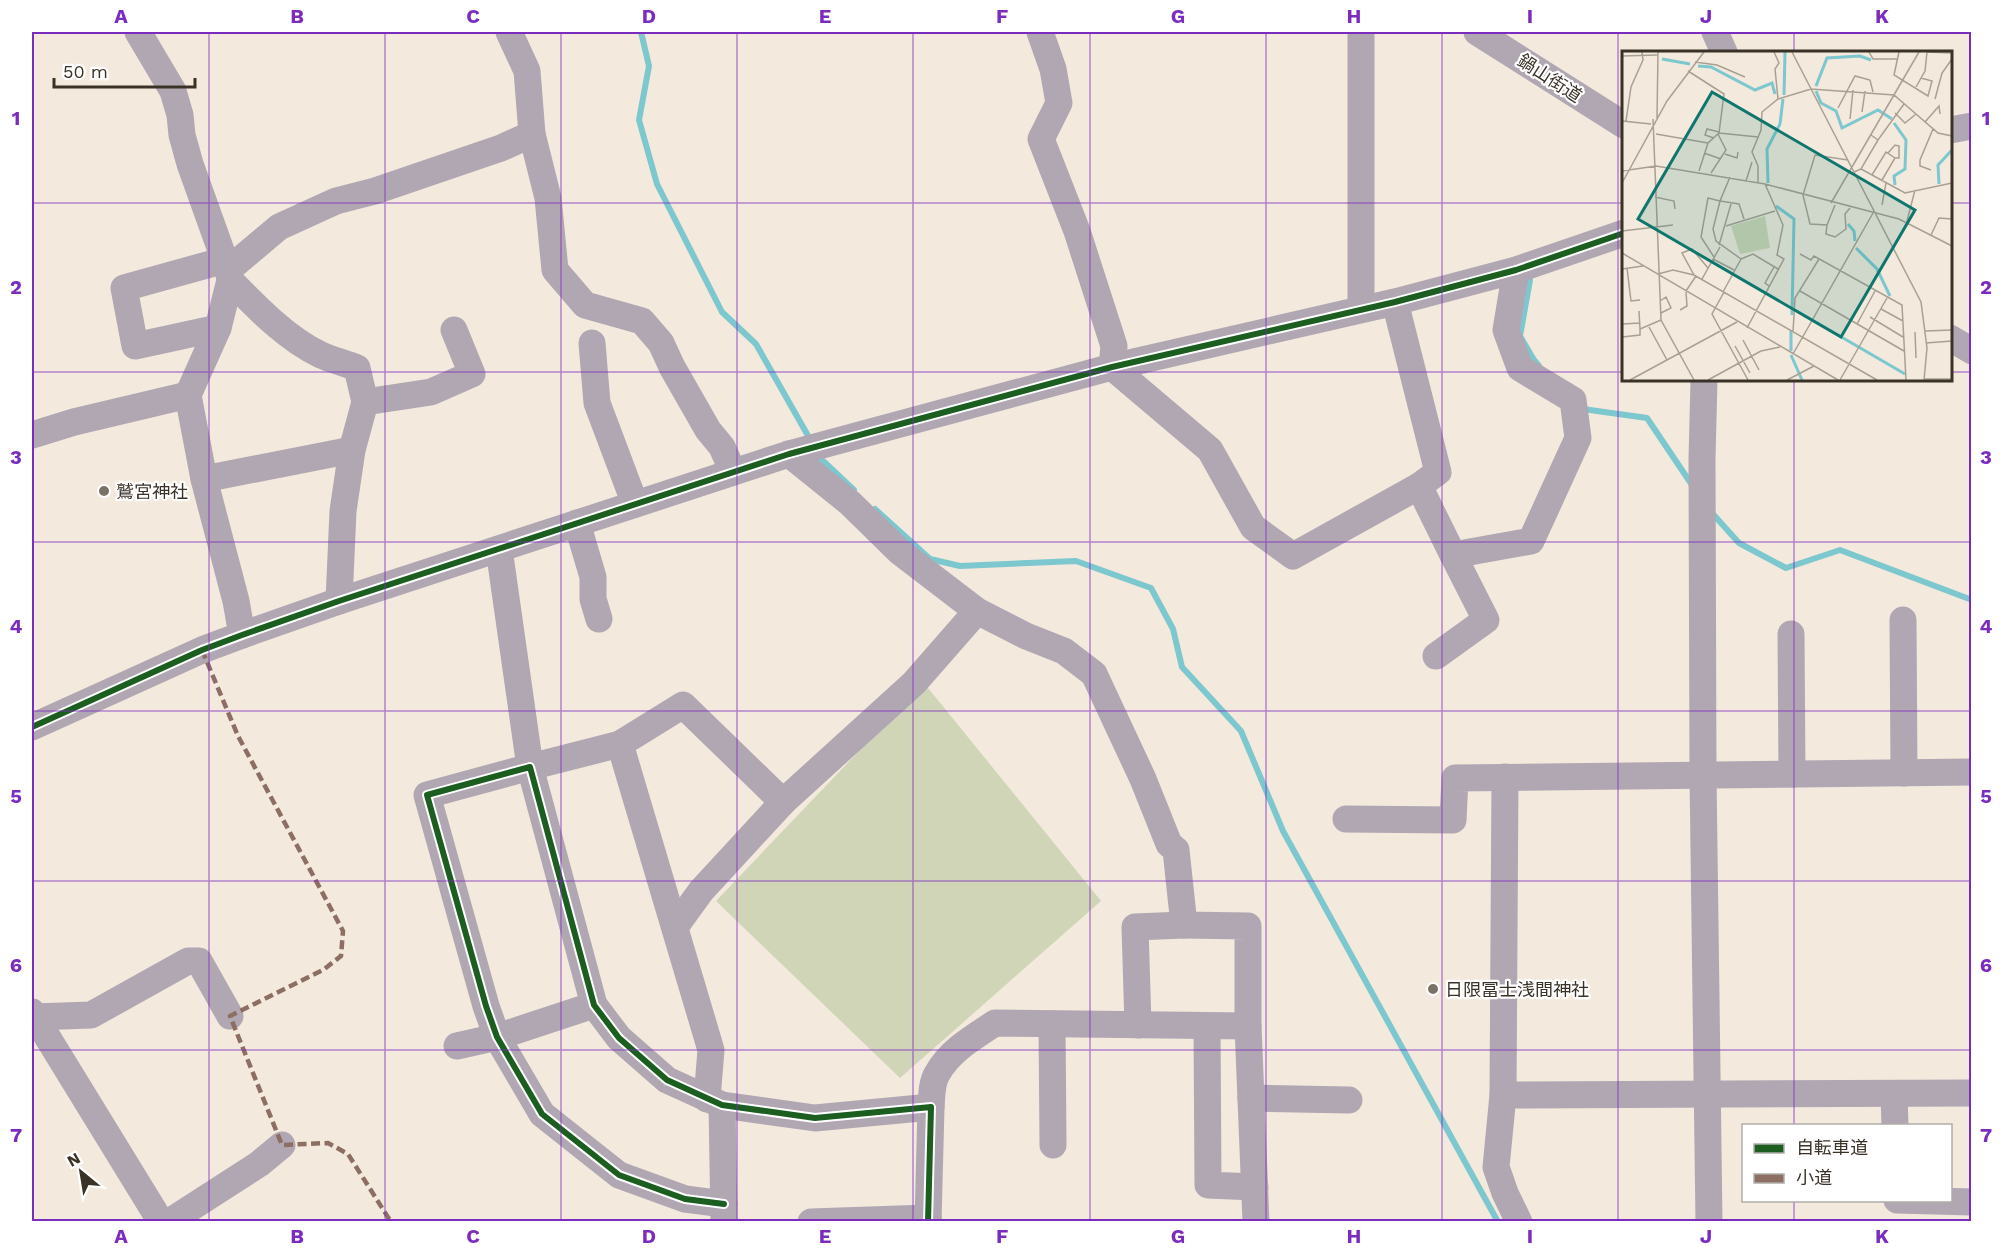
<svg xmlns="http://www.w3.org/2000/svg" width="2003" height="1253" font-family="'Work Sans','Noto Sans JP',sans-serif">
<rect width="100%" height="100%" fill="#f3e9dd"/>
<path fill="#cfd5b6" d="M924,683L1101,901L900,1078L716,901Z"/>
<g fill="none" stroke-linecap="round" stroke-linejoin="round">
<g stroke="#7dc7cf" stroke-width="6">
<path d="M641,32L649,66L639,120L657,184L722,312L756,344L811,441"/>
<path d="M1530,280L1520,336L1534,360L1539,366"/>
<path d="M1581,407L1583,409L1647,418L1692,485"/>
<path d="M817,453L820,458L854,490"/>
<path d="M875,509L930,559L960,566L1076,561L1151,588L1173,629L1182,667L1241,731L1283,831L1498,1222"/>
<path d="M1712,513L1739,543L1786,568L1840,550L1972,600"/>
</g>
<g stroke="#b0a7b2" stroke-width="27">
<path d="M138,32L173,91L180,115L182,135L190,164L228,270"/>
<path d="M509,32L527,71L532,134L548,198L555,270L585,305L642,321L661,343L672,367L708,430L722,447L733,472"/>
<path d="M1040,32L1053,69L1059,103L1041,139L1077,231L1114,346L1112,367L1210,450L1253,527L1293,556L1419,486L1453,555L1531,541L1578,438L1573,400L1520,368L1506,330L1516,270"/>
<path d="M1361,32V309"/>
<path d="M1477,32L1624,125"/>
<path d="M1715,32L1724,52"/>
<path d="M1950,130L1972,126"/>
<path d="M230,280C256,307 287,339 321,355C332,360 345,363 357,368L365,402L352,450L343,511L339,601"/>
<path d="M1395,302L1438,472L1419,486"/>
<path d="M218,328L135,346L124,288L225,260"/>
<path d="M1950,338L1972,351"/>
<path d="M592,343L597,403L635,504"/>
<path d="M1704,380L1702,459L1703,775L1709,1222"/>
<path d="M365,402L431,392L472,374L454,330"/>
<path d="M32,435L74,422L188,395"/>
<path d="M789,454L850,503L900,552L977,611L1026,636L1064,651L1094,674L1143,779L1169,844L1176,850L1184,925L1248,926V1026L1256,1222"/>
<path d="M204,479L352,450"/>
<path d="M577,523L593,577V599L599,619"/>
<path d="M499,549L530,767L620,744L683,705L783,802"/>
<path d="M1903,620L1904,773"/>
<path d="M1791,634L1792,774"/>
<path d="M242,635L236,601L204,479L188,395L218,328L230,280L228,270L279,227L336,201L375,191L501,148L532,134"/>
<path d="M1436,656L1486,620L1453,555"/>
<path d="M32,727L202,650L242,635L339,601L789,454L1112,367L1395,302L1516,270L1624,233"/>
<path d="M620,744L711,1050L707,1099"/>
<path d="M1505,777L1503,1095L1496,1167L1505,1193L1519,1222"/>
<path d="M1346,819L1453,820L1455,778L1972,772"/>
<path d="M675,927L701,891L783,802L914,683L977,611"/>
<path d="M32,1012L161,1222"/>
<path d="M34,1017L91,1015L188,961H199L230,1016"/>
<path d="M1052,1024L1053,1145"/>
<path d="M1138,1025L1135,927L1184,925"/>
<path d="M1207,1026L1208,1185L1255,1187"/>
<path d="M457,1046L497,1037L594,1005"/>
<path d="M1894,1094L1895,1126"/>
<path d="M1503,1095L1972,1093"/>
<path d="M1251,1098L1349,1100"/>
<path d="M722,1105L724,1220"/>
<path d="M931,1107C932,1097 931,1084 937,1074C949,1051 974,1037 995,1023L1248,1026"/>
<path d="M1897,1200L1972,1202"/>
<path d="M724,1204L685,1199L619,1175L542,1114L497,1037L486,1006L427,795L530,767L594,1005L619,1038L667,1080L722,1105L815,1118L931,1107L928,1222"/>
<path d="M169,1222L259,1164L282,1145"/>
<path d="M811,1222L928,1218"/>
</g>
<path stroke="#8d6e63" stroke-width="4.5" stroke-dasharray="9 4.5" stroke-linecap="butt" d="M202,650L238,736L343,931L341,956L323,970L230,1016L282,1145L328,1143L348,1154L391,1222"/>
<g stroke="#fff" stroke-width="10">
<g id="cycleway">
<path d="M32,727L202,650L242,635L339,601L789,454L1112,367L1395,302L1516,270L1624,233"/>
<path d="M724,1204L685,1199L619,1175L542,1114L497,1037L486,1006L427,795L530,767L594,1005L619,1038L667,1080L722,1105L815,1118L931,1107L928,1222"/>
</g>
</g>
<use href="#cycleway" stroke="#1b5e20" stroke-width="6"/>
</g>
<path fill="none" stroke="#7b2cbf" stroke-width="1.5" stroke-opacity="0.55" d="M209,32V1222M385,32V1222M561,32V1222M737,32V1222M913,32V1222M1090,32V1222M1266,32V1222M1442,32V1222M1618,32V1222M1794,32V52M32,203H1624M1950,203H1972M32,372H1624M1950,372H1972M1794,380V1126M32,542H1972M32,711H1972M32,881H1972M32,1050H1972M1794,1200V1222"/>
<g fill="#7b7267" stroke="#fff" stroke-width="2">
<circle cx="104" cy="491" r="6"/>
<circle cx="1433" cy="989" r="6"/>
</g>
<g text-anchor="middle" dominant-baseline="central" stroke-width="4.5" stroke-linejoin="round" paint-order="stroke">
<g font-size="18" fill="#3a3227" stroke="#fff">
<text transform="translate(1550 78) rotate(33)">鍋山街道</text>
</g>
<g font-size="18" fill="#3a3227" stroke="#fff" text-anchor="start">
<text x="116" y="491">鷲宮神社</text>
<text x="1445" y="989">日限冨士浅間神社</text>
</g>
</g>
<g transform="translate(1622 51)">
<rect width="330" height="330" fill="#f3e9dd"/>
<path d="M143,165L148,197L118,203L109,175Z" fill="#cfd5b6"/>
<path fill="none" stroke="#7dc7cf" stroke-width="3" d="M40,8L68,13M76,15L89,16L133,39L150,32L153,43M194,35L205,7L238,5L249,9M194,40L199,52L214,60L220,77L256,59L270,68M162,44L163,1M272,72L284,89L283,118L272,125L273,134M146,132L145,98L158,73L161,48M317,133L316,114L330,99M154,155L172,168L170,264M226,173L232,180L233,190M234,197L255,218L268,245M173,259L283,323M169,300V280M169,304L180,329"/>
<path fill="none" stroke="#a9a094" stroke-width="1.5" d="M152,1L157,12L153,18L156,48M170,1L299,251L305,297L302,329M247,1L251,8H275M277,1L272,24L306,45L310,30L299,27M304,1L330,2M0,5L35,4M73,11L95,14L123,26M66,20L102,43L97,82M294,36L303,20L305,1M313,48L320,22L330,8M216,57L233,25L248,29L251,41M240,61L243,40M273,62L283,72L294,63M35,67L36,1M31,68L39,269L72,329M228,68L231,39M0,70L29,73M4,70L9,36L21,9L20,1M303,71L317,55L318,63M34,83L86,92M249,84L256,89L282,53M92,87L83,84L85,78L97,81M82,102L99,108M266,102L273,94L277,95V107H273M103,103L115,107L116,101M226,109L193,104L181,144L188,173L205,174L204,183L213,186L224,178L223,163L228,157M239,118L250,124L264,101L273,107L260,129M309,119L298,115V109L311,78M0,120L34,115L143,133L277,168L330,195M77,120L86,92L97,82L136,86M232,121L239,118L256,89M89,122L104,99L96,83M250,124L283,142L330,132M108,126L98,150L117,153L122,168M124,130L130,111M0,132L45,50L82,1M136,132V115L130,101L139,79L140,61L156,48L189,38L272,44L316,82L330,85M33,146L52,150L53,158M209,152L297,1M260,154L264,132M285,170L293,139M205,174L213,154M104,175L153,160M0,180L51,174M309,184L317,167L330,168M97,194L109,153M0,202L216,329M178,203L189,209L192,205L280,254L284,329M92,206L79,186L86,147L98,150L91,178L94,190L119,208L101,241M91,208L112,219M119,208L131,203L156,218M5,217L9,250L18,249M0,218L21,215M36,223L51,219L72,224L255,329M72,224L60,202L70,198L86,217M80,228L98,196M147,235L143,232L152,216M64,240L74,225M178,240L282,300M102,241L90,263L126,329M38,250L44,246L49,257L39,262M259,258L281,270M58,259L65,255L64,241M17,260L18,278M248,266L281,286M0,273L18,272M235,273L253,240M27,276L45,309M125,277L162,208L155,204L161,174L143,133M303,280L330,279M171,281L173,247L197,208M293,281L294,307M0,286L18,284V278L39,269M121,289L137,319M304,292L330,290M113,295L128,322M171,303L251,162M302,328H330M8,329L115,271M86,329L139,300L158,296M165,329L192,315M218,329L265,247"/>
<path fill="#0f766e" fill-opacity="0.15" stroke="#0f766e" stroke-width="3" d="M90,41L293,159L219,286L16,168Z"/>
<rect width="330" height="330" fill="none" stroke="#3a3227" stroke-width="3"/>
</g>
<rect width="2003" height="1253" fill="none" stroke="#ffffff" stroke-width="66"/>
<rect x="1742" y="1124" width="210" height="78" fill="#ffffff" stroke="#b0ada9" stroke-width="1.5"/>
<rect x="1754" y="1144" width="30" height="9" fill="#1b5e20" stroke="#b0ada9" stroke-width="1.5"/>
<text x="1796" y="1154" font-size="18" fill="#3a3227">自転車道</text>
<rect x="1754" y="1174" width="30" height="9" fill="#8d6e63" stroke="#b0ada9" stroke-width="1.5"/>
<text x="1796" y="1184" font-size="18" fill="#3a3227">小道</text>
<g transform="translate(81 1172) rotate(330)" stroke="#ffffff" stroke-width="4.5" paint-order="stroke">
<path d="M0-4.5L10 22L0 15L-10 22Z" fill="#3a3227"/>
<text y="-9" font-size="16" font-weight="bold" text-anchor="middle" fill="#3a3227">N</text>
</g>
<path d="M54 78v9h141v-9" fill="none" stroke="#3a3227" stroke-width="3"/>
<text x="63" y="78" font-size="18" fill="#3a3227" stroke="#ffffff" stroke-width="4.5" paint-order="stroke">50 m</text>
<rect x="33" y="33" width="1937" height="1187" fill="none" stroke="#7b2cbf" stroke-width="2"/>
<g font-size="20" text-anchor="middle" font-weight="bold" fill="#7b2cbf">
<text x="121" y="23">A</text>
<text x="297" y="23">B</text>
<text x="473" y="23">C</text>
<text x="649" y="23">D</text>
<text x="825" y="23">E</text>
<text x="1002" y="23">F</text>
<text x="1178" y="23">G</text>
<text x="1354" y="23">H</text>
<text x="1530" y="23">I</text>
<text x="1706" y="23">J</text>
<text x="1882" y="23">K</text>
<text x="16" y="125">1</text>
<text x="1986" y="125">1</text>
<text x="16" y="294">2</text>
<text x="1986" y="294">2</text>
<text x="16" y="464">3</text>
<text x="1986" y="464">3</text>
<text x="16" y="633">4</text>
<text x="1986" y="633">4</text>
<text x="16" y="803">5</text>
<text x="1986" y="803">5</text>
<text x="16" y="972">6</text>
<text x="1986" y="972">6</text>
<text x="16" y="1142">7</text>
<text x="1986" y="1142">7</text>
<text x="121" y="1243">A</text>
<text x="297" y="1243">B</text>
<text x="473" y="1243">C</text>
<text x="649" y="1243">D</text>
<text x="825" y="1243">E</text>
<text x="1002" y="1243">F</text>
<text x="1178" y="1243">G</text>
<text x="1354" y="1243">H</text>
<text x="1530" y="1243">I</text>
<text x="1706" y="1243">J</text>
<text x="1882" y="1243">K</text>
</g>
</svg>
